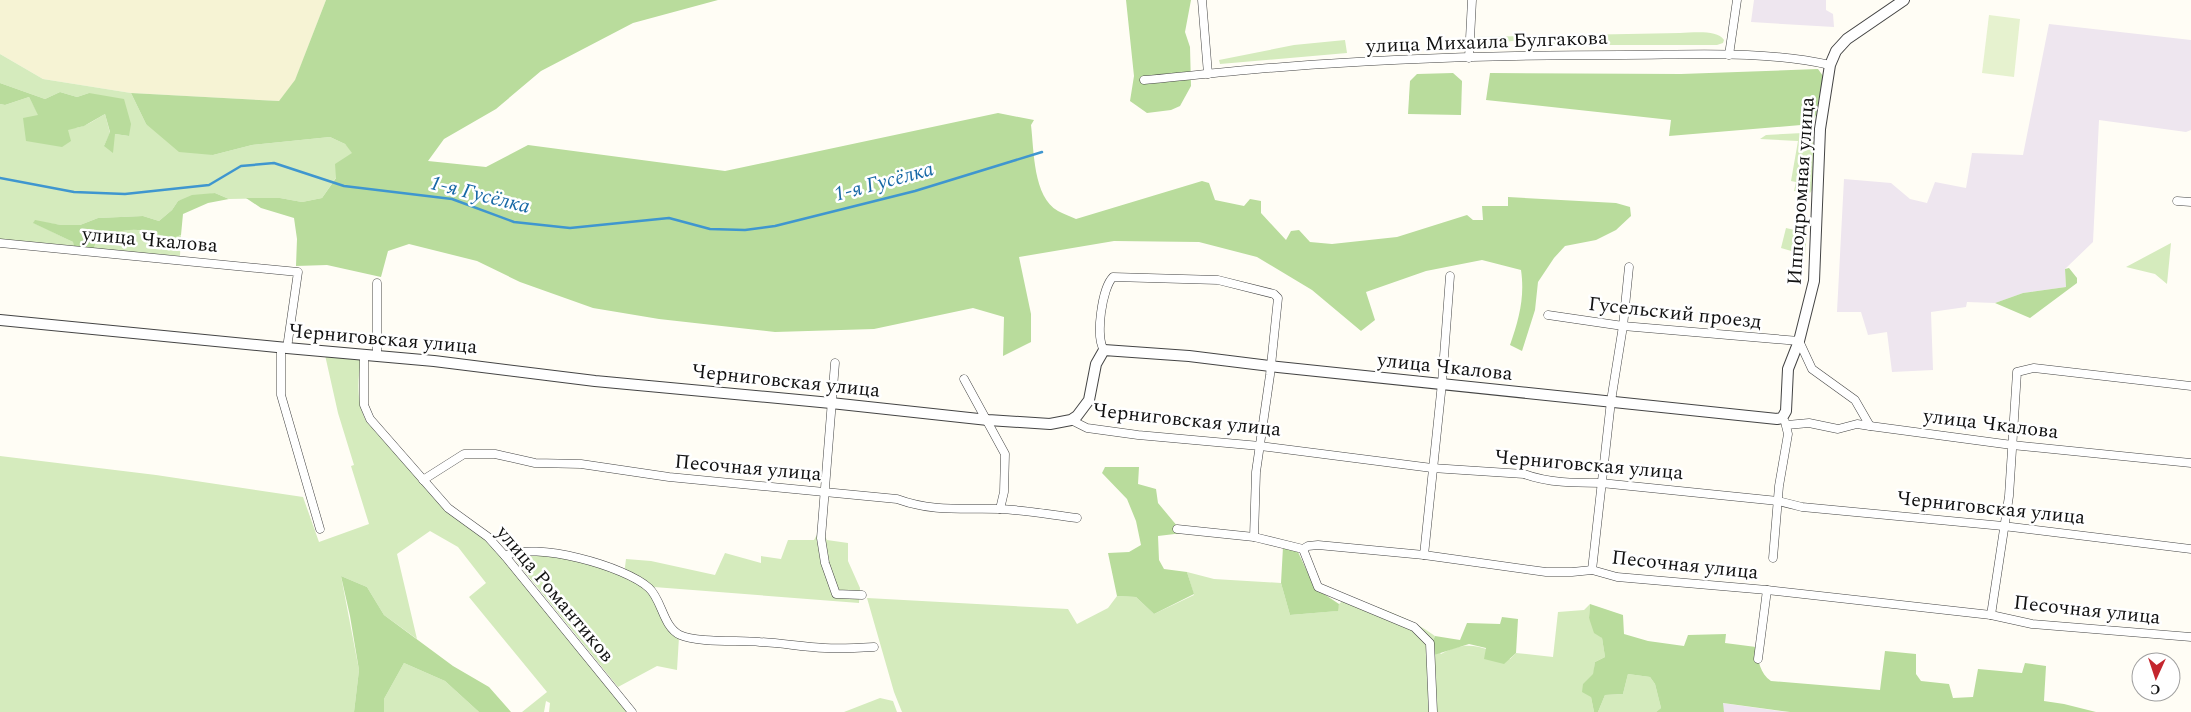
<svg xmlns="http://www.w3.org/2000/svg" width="2191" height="712" font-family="Spectral,serif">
<rect width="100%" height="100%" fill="#fffdf5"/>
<g fill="#eee6ef">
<path d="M1754,0H1826V10L1833,14L1834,27L1751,22Z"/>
<path d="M2049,24L2191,40V130L2186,132L2099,120L2093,242L2065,269L2066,287L2023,293L1995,303L1967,302L1966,307L1931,312L1933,370L1892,372L1887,332L1868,335L1861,312H1837L1844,179L1891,183L1910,199L1927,203L1935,182L1966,188L1972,153L2023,155Z"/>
<path d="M1722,703L1779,711L1790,712H1724Z"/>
</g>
<path fill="#f6f3d4" d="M0,0H326L295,81L279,101L131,93L43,79L0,54Z"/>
<g fill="#d5ebbd">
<path d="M1680,33C1691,33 1717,29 1724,40L1723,43L1717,45H1551C1538,42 1525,39 1512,41C1502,42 1495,46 1485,46L1482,49L1473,46V40L1475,37Z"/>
<path d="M1345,40L1347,53L1220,64L1219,60L1294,45Z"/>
<path d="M0,54L43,79L131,93L146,124L213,155L252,145L330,137L345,144L353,153L322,198L302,202L280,198L229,199L215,193L178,201L172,210L159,221L143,216L98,218L80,225H61L34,221V223L73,242L74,248L0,241V104L5,105L29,97C38,114 38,115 55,123C77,134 86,125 105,114L110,133L104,146L115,134L129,136L89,93L77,97L60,92L45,99L0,83Z"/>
<path d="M1803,133L1811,135L1813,138L1815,185L1810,193L1794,191L1796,182L1791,181L1798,141L1760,139L1766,135Z"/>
<path d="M1786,228L1807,233L1805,255L1781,248Z"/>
<path d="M132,229L159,234L171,239L181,235L180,256L93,250L97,240L118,230Z"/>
<path d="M2171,243L2167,284L2155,274L2126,267Z"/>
<path d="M325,355L360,359L361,362C357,382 357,402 366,421L446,510L481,535L495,547L627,712H549L550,703L546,701L544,712H522L547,692L469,597L486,583L458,547L430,531L397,554L417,639L384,615L367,587L341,576L359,670L354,712H0V456L156,475L303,497L319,542L369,524L351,466L354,465L338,413Z"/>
<path d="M818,533H823L827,540L848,543V561L860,588L859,603L654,587L679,637L677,670L657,666L618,687L516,561L520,555C556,550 591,564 624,575L626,559L651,561L715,575L725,553L761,563V556L781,559L788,540H814Z"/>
<path d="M1187,572L1214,579L1281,583L1290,615L1337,611L1339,604L1347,597C1379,607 1409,617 1435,636L1432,643L1441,654C1468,639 1483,647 1510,659L1516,653L1553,657L1558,612L1584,610L1590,604L1589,618L1602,638L1605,657L1595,662L1591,697L1594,712H902L894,692L867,598L1068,609L1077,624L1108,608L1117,596L1136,597L1154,614L1194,595Z"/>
<path d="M404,663L445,681L479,712H384V699Z"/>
<path d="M1628,674L1650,677L1655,684L1661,708L1656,712H1598L1605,695L1623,694Z"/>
<path d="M880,698L893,701L897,712H844Z"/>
</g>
<g fill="#b9dc9c">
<path d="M326,0H718L633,23L541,71L496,109L444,139L428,161L486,167L528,145L725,171L998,113L1034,120L1031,125C1034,150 1033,197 1058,211C1063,214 1070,216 1076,219L1202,181L1209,183L1215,200L1244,206L1250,199L1261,201V213L1286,240L1291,231L1299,230L1310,242L1332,244L1397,237L1467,215L1473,220H1483L1482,206H1508V197L1616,203L1630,207L1631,216L1616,230L1596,240L1565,246L1554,258L1538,282L1535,310L1522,351L1510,345C1519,319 1525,297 1521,270L1482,260L1426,271L1366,292L1375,320L1361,331L1312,290L1257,257L1199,242L1114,241L1019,257L1031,314V342L1003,356L1004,317L973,308L874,329L775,332L659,319L593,308L520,282L477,261L409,244L388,251L381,277L327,265L296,266L297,239L294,218L261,208L246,198H280L302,202L322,198L336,178L335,164L352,153L345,144L330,137L252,145L213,155L179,152L146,124L131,93L279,101L295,80Z"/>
<path d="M1126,0H1191L1185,32L1190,47L1191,86L1180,106L1171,110L1147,113L1130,101L1134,76Z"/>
<path d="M1818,69L1823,76L1816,115L1812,122L1801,125L1669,136L1671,120L1486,100L1490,73L1681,74Z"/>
<path d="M1453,73L1462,81L1461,115L1408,114L1410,81L1417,74Z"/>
<path d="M0,83L45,99L60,92L77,97L89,93L124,99L131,124L129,136L115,134L113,153L104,146L110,132L105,114L84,126L68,130L71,141L62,147L26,141L23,118L38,115L29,97L5,105L0,104Z"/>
<path d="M215,193L229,199L208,203L183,214L181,235L171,239C141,227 126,226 97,240L93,250L74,248L73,242L33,223L35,220L61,225H80L98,218L143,216L159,221L172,210L178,201L192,195Z"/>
<path d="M2069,268L2077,278V283L2030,318L1995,303L2023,293L2066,287L2065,269Z"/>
<path d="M1105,467H1139L1138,484L1156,489L1158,503L1183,533L1158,536L1159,560L1164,569L1187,572L1194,594L1154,614L1136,597L1117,596L1108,553L1129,552L1141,545L1136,521L1127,499L1102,473Z"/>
<path d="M1283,547L1298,552L1315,588L1339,604L1338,611L1290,615L1281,583Z"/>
<path d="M341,576L367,587L384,615L453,666L489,687L511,712H479L445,681L404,663L384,699V712H354L359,670L350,616Z"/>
<path d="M1590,604L1623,615L1624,634L1648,641L1684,646L1688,635L1726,634L1725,643L1756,647C1758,660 1760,674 1771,681L1880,690L1885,651L1916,654V674L1921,681L1949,684L1953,698L1973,697L1978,669L2022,673L2025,663L2046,666L2044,701L2064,704L2096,712H1790L1723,703L1724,712H1656L1661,708L1655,684L1650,677L1628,674L1623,694L1605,695L1598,712H1594L1591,697L1582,692L1583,684L1593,674L1595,662L1605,657L1602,638L1594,633L1589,618Z"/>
<path d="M1502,617L1518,619L1516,653L1504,664L1484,659L1486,648L1469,644L1434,655L1432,643L1435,636L1460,640L1467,623L1500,624Z"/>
</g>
<path fill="#e6f2cf" d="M1989,15L2020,19L2014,77L1982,73Z"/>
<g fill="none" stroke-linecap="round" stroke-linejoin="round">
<path stroke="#3f96cf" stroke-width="2.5" d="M0,178L74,192L125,194L209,185L241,166L274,163L344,186L452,199L514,222L570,228L669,218L710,229L745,230L775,226L915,191L1042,152"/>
<g stroke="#444" stroke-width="9">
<g id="minor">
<path d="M1202,0L1208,74"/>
<path d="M1729,55L1737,0"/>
<path d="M1469,58L1472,0"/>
<path d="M1144,80C1190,76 1237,70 1283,67C1396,58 1510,55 1623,55C1691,55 1763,50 1830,65"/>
<path d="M2177,201L2191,202"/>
<path d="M0,243L298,272L287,348"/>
<path d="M377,283V356"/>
<path d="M1548,315L1623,326L1799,341L1812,369L1855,400L1870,426"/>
<path d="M281,348V395L320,529"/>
<path d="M1104,350C1095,337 1102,288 1113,277L1218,280L1274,294L1278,298L1270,375L1256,472L1254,537"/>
<path d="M364,355V405L370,419L448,508L488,537L505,556L632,712"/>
<path d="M835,363L821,538L825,563L836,594L862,595"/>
<path d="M964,379L1005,454L1004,492L1000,509"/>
<path d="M1071,420L1087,428L1138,435L1260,446L1432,468L1524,474C1548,483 1576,483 1601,483L1778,501L1802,507L2003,526L2191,549"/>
<path d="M1787,425L1809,423L1838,429L1857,424L1870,426L2012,445L2191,463"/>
<path d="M423,480L464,454H495L535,463L581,464L669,477L897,499C932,512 963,508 1000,509C1025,510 1052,515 1077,518"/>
<path d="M1177,529L1254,537L1303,549L1308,546L1318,545L1424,555L1546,572H1572L1592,570L1617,577L1767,590L1991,615L2032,624L2191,637"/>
<path d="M1303,549L1318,587L1414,627L1430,643L1433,712"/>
<path d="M1424,555L1442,383L1450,276"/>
<path d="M505,556C535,541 625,566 649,588C662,600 663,627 680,635C697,643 740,640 760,642C782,643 803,647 825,648C841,649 858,648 874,647"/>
<path d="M1773,558L1779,486L1788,434L1785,422"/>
<path d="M1592,570L1611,401L1623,326L1629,267"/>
<path d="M1991,615L2009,496L2017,372L2034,368L2191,386"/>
<path d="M1758,659L1767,590"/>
</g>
</g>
<g stroke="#444" stroke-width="12">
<path id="tertiary" d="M0,320L287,348L434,361L595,381L831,403L988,420L1050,424L1071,420L1077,416L1089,400L1096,364L1104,350L1189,356L1278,367L1777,419L1782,418L1786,411L1788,369L1799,341L1814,281L1820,129L1830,65L1836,51L1847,39L1904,0"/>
</g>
<use href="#minor" stroke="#fff" stroke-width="8"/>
<use href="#tertiary" stroke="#fff" stroke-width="10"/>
</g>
<g text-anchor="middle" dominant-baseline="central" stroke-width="5" stroke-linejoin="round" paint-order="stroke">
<g font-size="20" fill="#111" stroke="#fff">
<text transform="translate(1487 42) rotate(-2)">улица Михаила Булгакова</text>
<text transform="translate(1801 191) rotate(-86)">Ипподромная улица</text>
<text transform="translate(150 240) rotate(5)">улица Чкалова</text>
<text transform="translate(1675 313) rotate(6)">Гусельский проезд</text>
<text transform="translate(383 339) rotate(5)">Черниговская улица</text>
<text transform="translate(1445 367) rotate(6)">улица Чкалова</text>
<text transform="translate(786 381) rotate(6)">Черниговская улица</text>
<text transform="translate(1187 420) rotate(6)">Черниговская улица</text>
<text transform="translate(1991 424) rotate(7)">улица Чкалова</text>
<text transform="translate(1589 465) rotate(5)">Черниговская улица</text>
<text transform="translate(748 468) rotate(5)">Песочная улица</text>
<text transform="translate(1991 508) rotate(6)">Черниговская улица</text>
<text transform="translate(1685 565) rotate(6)">Песочная улица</text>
<text transform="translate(555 594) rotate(50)">улица Романтиков</text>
<text transform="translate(2087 610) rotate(6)">Песочная улица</text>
</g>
<g font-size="21" font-style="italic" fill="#1768a6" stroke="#fff">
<text transform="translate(884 182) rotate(-15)">1-я Гусёлка</text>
<text transform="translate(480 195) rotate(14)">1-я Гусёлка</text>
</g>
</g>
<g transform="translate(2156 677) rotate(183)"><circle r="24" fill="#ffffff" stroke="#a0a0a0"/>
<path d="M0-4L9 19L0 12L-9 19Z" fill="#c4262e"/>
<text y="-8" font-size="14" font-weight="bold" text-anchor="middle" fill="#111111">С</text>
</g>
</svg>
